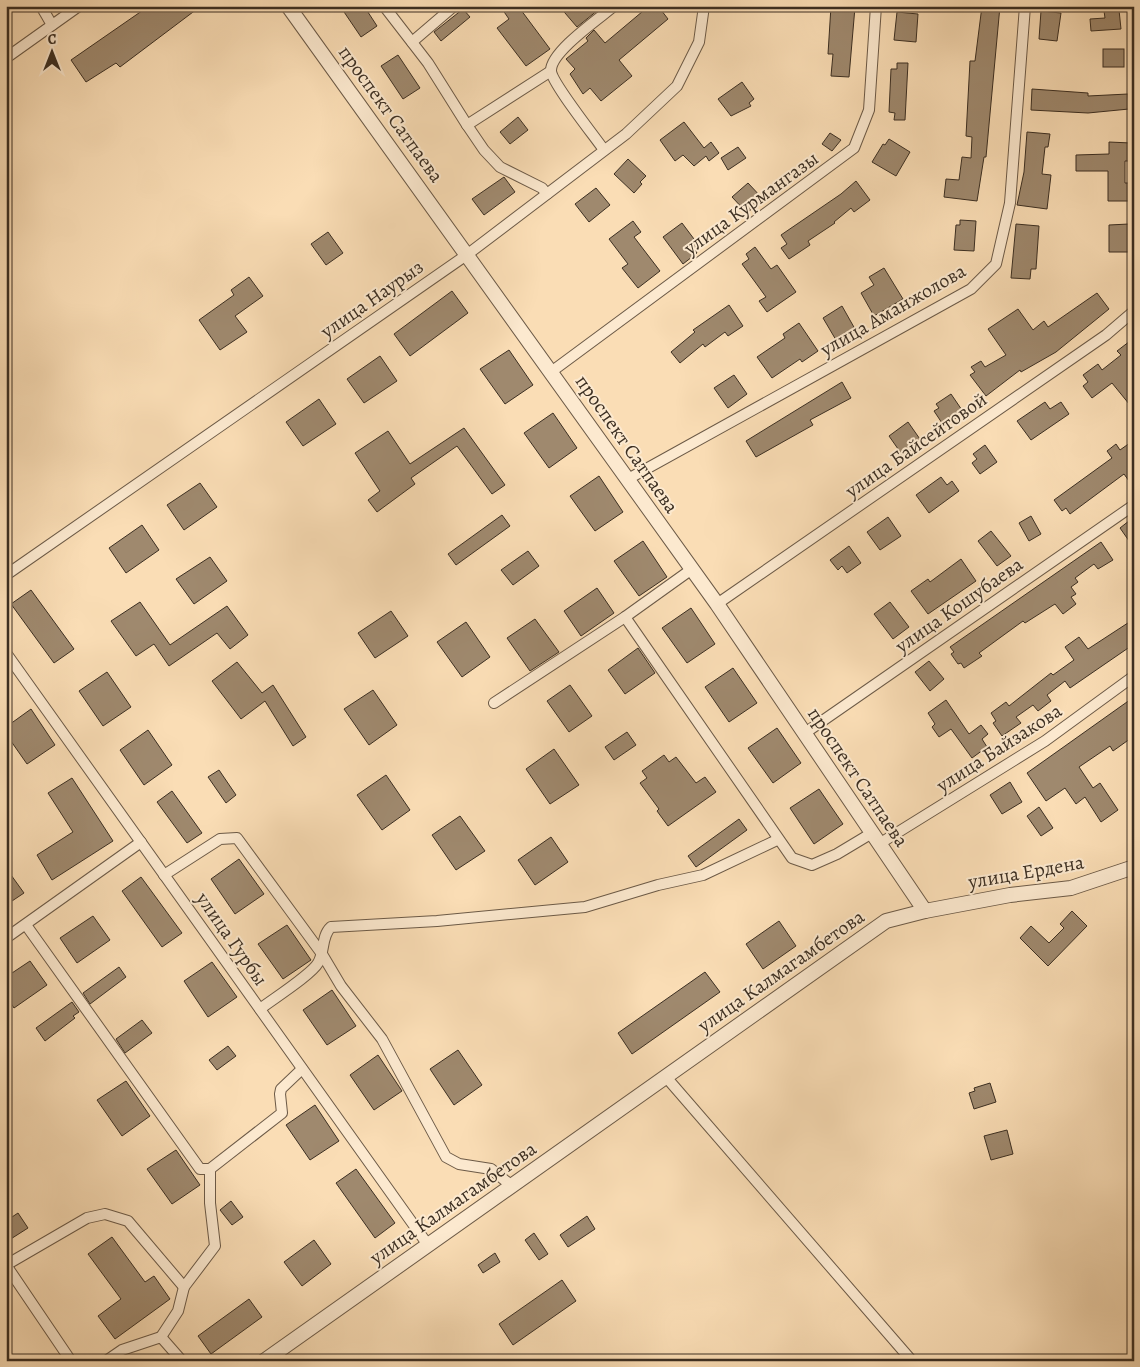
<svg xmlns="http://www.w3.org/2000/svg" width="1140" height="1367" font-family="Alegreya,serif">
<rect width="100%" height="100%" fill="#faddb5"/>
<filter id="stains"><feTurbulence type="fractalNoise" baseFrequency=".004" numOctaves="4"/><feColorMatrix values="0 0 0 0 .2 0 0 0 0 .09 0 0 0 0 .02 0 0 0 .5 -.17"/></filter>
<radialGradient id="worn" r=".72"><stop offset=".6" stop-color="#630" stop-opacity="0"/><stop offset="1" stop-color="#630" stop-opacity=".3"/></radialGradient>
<g fill="#9f896e" stroke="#3c2f22">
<path d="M149,6H201L120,67L116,63L86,82L71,60Z"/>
<path d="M340,6H364L377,26L361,37Z"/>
<path d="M500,6H518L550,49L526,66L497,28L509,19Z"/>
<path d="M559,6H603L577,27Z"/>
<path d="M649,6H658L668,19L619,60L632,76L601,101L590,88L583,94L570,74L575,69L566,59L588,41L586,38L594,30L605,43Z"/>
<path d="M831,6L855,7L849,77L831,76L833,54H828Z"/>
<path d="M982,6H1000L986,157H984L977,201L944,197L946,179L959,180L962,157L971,158L972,137L966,136L970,61H975Z"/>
<path d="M463,9L470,17L441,41L434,32Z"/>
<path d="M1119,10L1121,29L1091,31L1090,19L1105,18L1104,11Z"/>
<path d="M1041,11L1061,13L1057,41L1039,39Z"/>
<path d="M897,12L918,14L916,42L894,40Z"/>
<rect x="1103" y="49" width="21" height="18"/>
<path d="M398,55L420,88L403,99L381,66Z"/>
<path d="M897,63H908L905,120H894L895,113L889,112L891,69H897Z"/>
<path d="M742,82L754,99L749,103L751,106L731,116L718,99Z"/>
<path d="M1032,89L1088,93V96L1128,94L1129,109L1088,113L1031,110Z"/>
<path d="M518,117L528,130L510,144L500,132Z"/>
<path d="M684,122L704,148L711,142L719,153L709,161L706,156L694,166L683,155L675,161L660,140Z"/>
<path d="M1027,132L1050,134L1048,147H1045L1042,174L1051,175L1047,209L1017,205L1024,172Z"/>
<path d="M830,133L841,140L832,151L822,144Z"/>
<path d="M889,139L910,152L896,176L872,162L883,144L885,145Z"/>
<path d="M1109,142L1131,143L1130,161H1125V183H1130V201H1108V171H1076V155L1109,154Z"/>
<path d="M738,147L746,158L728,170L721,158Z"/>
<path d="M628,159L646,176L640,182L642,184L634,193L614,174Z"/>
<path d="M504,177L515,192L484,215L472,199Z"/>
<path d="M856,181L870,200L854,212L851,208L834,222L835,223L808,241L810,245L789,259L781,248L787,244L781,235L841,194Z"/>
<path d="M748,183L763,199L747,213L732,197Z"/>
<path d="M596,188L610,205L589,222L575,204Z"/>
<path d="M960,220L976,221L974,251L954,250L956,225H960Z"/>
<path d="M633,221L641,232L634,237L660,271L638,288L622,268L628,264L609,239Z"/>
<path d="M682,223L700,247L695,250L697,253L683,264L663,237Z"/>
<path d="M1016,224L1039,226L1036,269H1031L1030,279L1011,278Z"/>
<path d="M1129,224V252H1109V225Z"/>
<path d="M328,232L343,253L326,265L311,244Z"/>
<path d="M755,247L771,269L777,265L796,292L767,312L759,301L766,297L742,264L749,259L746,254Z"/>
<path d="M884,268L903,299L874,316L861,293L874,285L869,277Z"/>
<path d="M249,277L263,296L235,316L247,332L220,350L199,320L234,295L231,290Z"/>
<path d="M452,291L468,313L410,356L394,334Z"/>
<path d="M1097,293L1109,309L1056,352L1021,372L1020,370L986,396L970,375L975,372L971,367L981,361L985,367L1006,355L988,329L1018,309L1033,330L1044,321L1048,327Z"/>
<path d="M729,305L743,326L728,336L725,332L705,347L703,344L680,363L671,352L695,332L693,330Z"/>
<path d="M842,306L855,329L836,340L823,318Z"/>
<path d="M799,323L818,351L802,362L800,359L772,378L757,357L785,338L783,334Z"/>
<path d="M1134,338V410L1112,383L1092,398L1083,386L1088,382L1083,375L1098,364L1102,370L1121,355L1117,351Z"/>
<path d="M509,350L533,385L505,404L480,369Z"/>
<path d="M380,356L397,381L364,403L347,379Z"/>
<path d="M734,375L747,394L728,408L714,388Z"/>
<path d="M842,382L851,398L810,420L813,425L756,457L746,441Z"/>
<path d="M951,394L964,413L944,426L934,411L939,408L936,404Z"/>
<path d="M319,399L336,424L303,446L286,422Z"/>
<path d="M1045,402L1050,409L1061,402L1069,414L1031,440L1017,421Z"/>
<path d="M553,413L577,448L549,468L524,433Z"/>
<path d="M908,422L922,442L903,456L889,436Z"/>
<path d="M464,428L505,485L492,494L457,446L411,478L415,484L377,512L368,500L380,491L355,453L388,431L410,464Z"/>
<path d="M1134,440V488L1124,474L1070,514L1066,508L1062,511L1054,500L1112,458L1107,451L1116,444L1120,450Z"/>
<path d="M985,445L997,462L980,474L972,463L977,459L973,454Z"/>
<path d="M599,476L623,512L595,531L570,496Z"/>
<path d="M941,477L947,485L952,481L959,491L929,513L916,495Z"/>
<path d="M200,483L217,507L184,530L167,505Z"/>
<path d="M502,515L510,526L456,565L448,554Z"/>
<path d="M1031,516L1041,534L1029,541L1019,523Z"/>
<path d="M888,517L901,536L880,550L867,532Z"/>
<path d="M1134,517V548L1120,528Z"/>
<path d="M142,525L159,550L126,573L109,548Z"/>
<path d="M991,531L1011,556L997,566L978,541Z"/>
<path d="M643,541L667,577L639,596L614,561Z"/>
<path d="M1101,542L1113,560L1098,569L1094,564L1075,578L1078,582L1071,587L1076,594L1071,597L1076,604L1063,614L1055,604L1025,623L1023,621L979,653L982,656L964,668L961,663L958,664L951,654L954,652L950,647Z"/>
<path d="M849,546L861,563L847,573L842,566L838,570L830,560Z"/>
<path d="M528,551L539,566L513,585L501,570Z"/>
<path d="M210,557L227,581L194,604L176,579Z"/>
<path d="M961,559L976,581L928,614L911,591L928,579L930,582Z"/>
<path d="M597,588L614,613L581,636L564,611Z"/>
<path d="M31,590L74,649L54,663L11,604Z"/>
<path d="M140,602L170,645L227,606L248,635L230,649L217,633L169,666L154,644L136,656L111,621Z"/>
<path d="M890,602L909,627L893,639L874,614Z"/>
<path d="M691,608L715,644L687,663L662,628Z"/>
<path d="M391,611L408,636L375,658L358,633Z"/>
<path d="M535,619L559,652L530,671L507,638Z"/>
<path d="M1134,619V644L1070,688L1065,681L1047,695L1051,701L1038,711L1033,705L1016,717L1021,723L1002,736L993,723L996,721L991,713L1006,702L1009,706L1051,673L1053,675L1074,660L1065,647L1079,637L1088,649Z"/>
<path d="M466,622L490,657L462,677L437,642Z"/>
<path d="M638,648L655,673L625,694L608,670Z"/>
<path d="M929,661L944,679L930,691L915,672Z"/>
<path d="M237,662L262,693L273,685L306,737L293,746L265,701L241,719L212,681Z"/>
<path d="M733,668L757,703L729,722L705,687Z"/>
<path d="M107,672L131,707L103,726L79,691Z"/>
<path d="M570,685L592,716L569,732L547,701Z"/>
<path d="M373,690L397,725L369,745L344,709Z"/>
<path d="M1134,697V736L1113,751L1110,746L1079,767L1093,788L1100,783L1118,810L1101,822L1085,797L1076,804L1065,788L1046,801L1027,773Z"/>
<path d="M946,700L969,734L981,725L988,734L982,739L987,747L972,758L951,729L939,737L932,727L935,724L928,713Z"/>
<path d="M31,709L55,745L27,764L6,734V727Z"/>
<path d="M777,728L801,763L773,783L748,748Z"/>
<path d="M148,730L172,765L144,785L120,750Z"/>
<path d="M627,732L636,745L614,760L605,747Z"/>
<path d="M554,749L579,785L550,804L526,769Z"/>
<path d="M664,755L669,762L676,757L696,783L705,777L716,792L668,826L657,811L659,809L640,783L647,778L642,771Z"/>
<path d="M219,770L236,795L226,803L208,777Z"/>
<path d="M386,775L410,810L382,830L357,795Z"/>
<path d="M72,778L113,841L52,880L37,855L73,832L48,793Z"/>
<path d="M1010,782L1022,802L1002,814L990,795Z"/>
<path d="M819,789L843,824L814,844L790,808Z"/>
<path d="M172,791L202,833L187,843L157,802Z"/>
<path d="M1039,807L1053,828L1041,836L1027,816Z"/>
<path d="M460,816L485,851L456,870L432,835Z"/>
<path d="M739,819L747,830L696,867L688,856Z"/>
<path d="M551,837L568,862L535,885L518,860Z"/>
<path d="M239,859L264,894L235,914L211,879Z"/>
<path d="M6,868L24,893L6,905Z"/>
<path d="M141,877L182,933L162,947L122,891Z"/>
<path d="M1072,911L1087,926L1048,966L1020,938L1031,926L1049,943L1064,928L1060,924Z"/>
<path d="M93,916L110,940L77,963L60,938Z"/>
<path d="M779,921L796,946L763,969L746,944Z"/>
<path d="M287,925L311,960L283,979L258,944Z"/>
<path d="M30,961L47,985L14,1008L6,996V977Z"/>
<path d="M212,962L237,997L208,1017L184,981Z"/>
<path d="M119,967L126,977L90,1004L83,993Z"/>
<path d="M705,972L720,992L632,1054L618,1033Z"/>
<path d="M332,990L356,1026L327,1045L303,1010Z"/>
<path d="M72,1002L79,1012L73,1016L75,1018L45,1041L36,1028Z"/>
<path d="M142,1020L152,1033L125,1053L116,1039Z"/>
<path d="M228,1046L236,1056L217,1070L209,1060Z"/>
<path d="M458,1050L482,1085L454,1105L430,1069Z"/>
<path d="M378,1055L402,1091L374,1110L350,1075Z"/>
<path d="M126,1081L150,1116L122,1136L97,1100Z"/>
<path d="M990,1083L996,1102L974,1109L969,1093L975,1091L974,1088Z"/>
<path d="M315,1105L339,1141L310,1160L286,1125Z"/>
<path d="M1007,1130L1013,1154L991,1160L984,1136Z"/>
<path d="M176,1150L200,1185L172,1204L147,1169Z"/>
<path d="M356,1169L395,1223L375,1238L336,1183Z"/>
<path d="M231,1201L243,1217L232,1225L220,1210Z"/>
<path d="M18,1213L28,1228L6,1242V1221Z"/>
<path d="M587,1216L595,1229L568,1247L560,1235Z"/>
<path d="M534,1233L548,1254L539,1260L525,1240Z"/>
<path d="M112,1237L145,1282L154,1276L170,1299L115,1339L98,1316L121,1299L88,1254Z"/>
<path d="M314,1240L331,1264L302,1286L284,1262Z"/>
<path d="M495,1253L500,1262L483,1273L478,1265Z"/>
<path d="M562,1280L576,1301L513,1345L499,1324Z"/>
<path d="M249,1299L262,1317L211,1354L198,1336Z"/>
</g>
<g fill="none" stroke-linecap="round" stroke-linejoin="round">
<g stroke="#6c5a47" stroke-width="12">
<g id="minor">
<path d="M41,6L52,25"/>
<path d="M384,6L428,63L467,125L551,71"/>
<path d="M412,42L454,6"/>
<path d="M6,58L79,6"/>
<path d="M467,125L484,150L500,167L542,188L547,194"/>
<path d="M604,150C595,137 552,83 551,71C550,52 600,18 614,6"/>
<path d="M551,372L854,148L869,110L876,6"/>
<path d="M628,479L971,289L996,264L1010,203L1025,6"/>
<path d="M6,575L468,254L626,134L677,86L699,42L704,6"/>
<path d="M717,604L1106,335L1134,311"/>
<path d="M625,617L792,858L812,865L837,854L872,833"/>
<path d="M6,653L428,1245"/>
<path d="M494,703L625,617L692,569"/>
<path d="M805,733L1134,505"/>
<path d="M879,844L1045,741L1134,676"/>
<path d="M164,875L220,839L237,838L322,954L341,986L382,1039L446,1157L459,1164L491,1169L512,1186"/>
<path d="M26,925L200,1169H210L282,1113L280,1094L281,1089L302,1069"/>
<path d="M6,938L141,842"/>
<path d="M260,1009C273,999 311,975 318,963C325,952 321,936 331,927L437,921L585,907L658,885L703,875L777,840"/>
<path d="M666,1077L912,1361"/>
<path d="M6,1265L87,1218L105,1214L128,1221L184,1287"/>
<path d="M6,1265L71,1361"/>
<path d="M161,1337L178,1311L184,1287L215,1246L210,1203V1169"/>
<path d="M106,1361L122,1350L161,1337L182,1361"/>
</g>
</g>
<g stroke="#6c5a47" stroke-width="16">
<g id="tertiary">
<path d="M288,6L717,604L925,911"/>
<path d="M264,1361L886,921L925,911L1010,895L1071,888L1134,867"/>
</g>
</g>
<use href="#minor" stroke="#fce9cf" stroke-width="10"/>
<use href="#tertiary" stroke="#fce9cf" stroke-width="14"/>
</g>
<g text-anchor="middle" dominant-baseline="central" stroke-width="4" stroke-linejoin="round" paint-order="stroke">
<g font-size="20" fill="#3c2f22" stroke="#fce9cf">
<text transform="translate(391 114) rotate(54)">проспект Сатпаева</text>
<text transform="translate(751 203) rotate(-36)">улица Курмангазы</text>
<text transform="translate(372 299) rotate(-35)">улица Наурыз</text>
<text transform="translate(893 310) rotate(-30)">улица Аманжолова</text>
<text transform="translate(627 444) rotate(55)">проспект Сатпаева</text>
<text transform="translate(916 445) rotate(-35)">улица Байсейтовой</text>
<text transform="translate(959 605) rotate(-35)">улица Кошубаева</text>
<text transform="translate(999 748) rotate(-33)">улица Байзакова</text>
<text transform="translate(858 777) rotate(56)">проспект Сатпаева</text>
<text transform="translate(1026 872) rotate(-10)">улица Ердена</text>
<text transform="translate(232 939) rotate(55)">улица Гурбы</text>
<text transform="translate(781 971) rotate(-35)">улица Калмагамбетова</text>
<text transform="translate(453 1203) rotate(-35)">улица Калмагамбетова</text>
</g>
</g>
<rect width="1140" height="1367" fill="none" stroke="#faddb5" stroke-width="25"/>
<rect x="8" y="8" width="1125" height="1352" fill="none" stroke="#3c2f22" stroke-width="2.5"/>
<rect x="12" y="12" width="1115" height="1342" fill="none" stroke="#3c2f22"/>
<g transform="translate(52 52)" stroke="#fce9cf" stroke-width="4" paint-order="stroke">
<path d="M0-4L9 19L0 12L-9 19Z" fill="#3c2f22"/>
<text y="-8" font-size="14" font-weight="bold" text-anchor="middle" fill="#3c2f22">С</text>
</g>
<rect width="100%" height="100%" filter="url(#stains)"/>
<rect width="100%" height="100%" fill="url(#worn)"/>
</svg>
